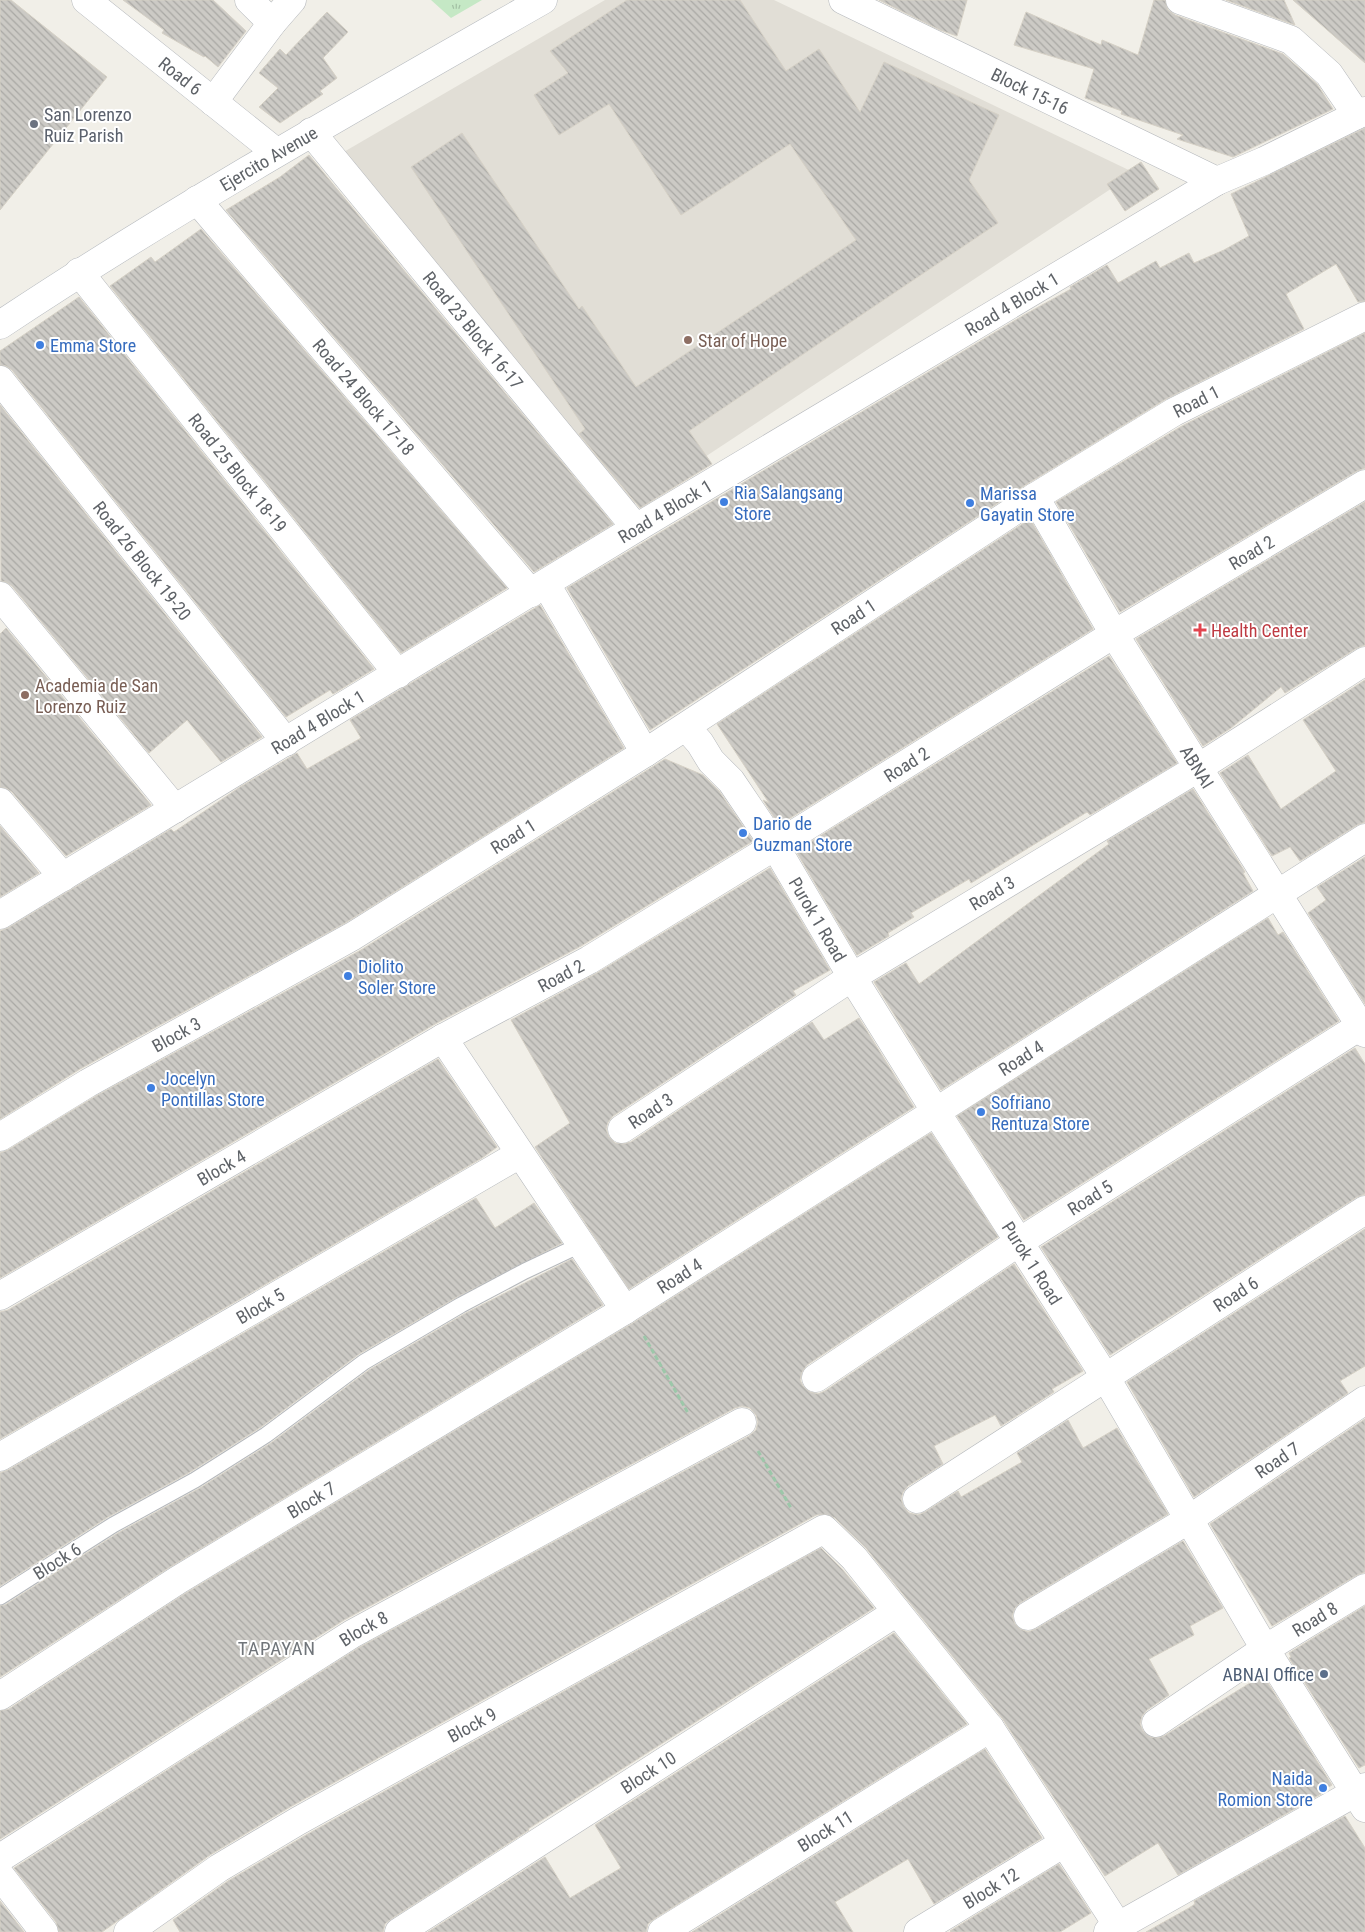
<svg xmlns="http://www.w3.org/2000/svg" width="1365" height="1932" font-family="'Roboto Condensed',sans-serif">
<defs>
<pattern id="grass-tufts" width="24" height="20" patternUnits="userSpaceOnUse" patternTransform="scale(1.25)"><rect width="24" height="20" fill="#c5e8c5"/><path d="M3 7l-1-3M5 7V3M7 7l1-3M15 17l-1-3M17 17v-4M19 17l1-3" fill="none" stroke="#a3c0a4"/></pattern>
<pattern id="building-back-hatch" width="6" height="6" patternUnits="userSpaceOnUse" patternTransform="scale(1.25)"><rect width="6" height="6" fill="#cccac5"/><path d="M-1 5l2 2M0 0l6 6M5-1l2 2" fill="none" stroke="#a9a8a4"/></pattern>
</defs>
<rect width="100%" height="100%" fill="#f1efe8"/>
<path fill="#e1ded6" d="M605,0H774L1135,173L629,507L342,153Z"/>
<path fill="url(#grass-tufts)" d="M431,0H482L451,18Z"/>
<g fill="url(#building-back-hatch)" stroke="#d6d1c6">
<path d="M0,0H11L107,77L0,210Z"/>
<path d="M123,0H213L246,31L218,67L205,56L204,57L162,33L164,30Z"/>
<path d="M627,0H740L786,71L819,49L860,112L884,62L999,115L969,180L998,223L689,431L712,464L640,508L579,434L585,429L411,167L462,133L579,309L582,306L636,387L856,240L790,144L681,215L609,104L559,135L534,95L568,73L550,51Z"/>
<path d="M879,0H967L957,36L940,30Z"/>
<path d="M1154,0H1165L1168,10L1175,15L1283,54L1317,84L1333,109L1233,157L1177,139L1183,135L1121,114L1122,111L1085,98L1094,69L1014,45L1026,12L1101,45L1102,40L1138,55Z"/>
<path d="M1226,0H1284L1295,25Z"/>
<path d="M1293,0H1365V63Z"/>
<path d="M327,12L348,32L323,58L337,78L320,91L323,94L280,123L259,107L278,88L259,73L280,49L286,55Z"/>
<path d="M1365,128V301L1358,302L1336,264L1286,294L1304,329L1166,399L1027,484L650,730L567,588L1024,315L1071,289L1070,287L1107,265L1118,283L1156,261L1160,268L1189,253L1194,263L1224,250L1249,236L1231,194Z"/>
<path d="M309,155L346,200L613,524L534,572L226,210L280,177Z"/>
<path d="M1141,162L1159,189L1125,211L1107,184Z"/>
<path d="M201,229L507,588L401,653L110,286L151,257L155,262Z"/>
<path d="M79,297L374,669L333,694L330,690L286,717L12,370L6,366L0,365V351Z"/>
<path d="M1365,333V468L1357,471L1120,612L1056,502L1182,426Z"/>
<path d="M0,405L262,737L221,762L187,720L149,753L12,586L6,582L1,581Z"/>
<path d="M1365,502V645L1357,648L1285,693L1281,687L1231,728L1203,746L1136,639Z"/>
<path d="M1030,519L1093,629L779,825L763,800L769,803L717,724Z"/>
<path d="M540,605L624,748L345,923L80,1069L0,1119V931L8,928L171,829L174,832L240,787L297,753L307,769L361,738L350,720Z"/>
<path d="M6,628L151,805L66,856L12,792L6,788L0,787V634Z"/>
<path d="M1109,656L1177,763L1090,815L1087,812L971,883L969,879L911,913L914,917L888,933L889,936L857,955L796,851Z"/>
<path d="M1365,680V822L1357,825L1300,861L1290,847L1272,856L1220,773L1248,755L1281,809L1336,771L1303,720Z"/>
<path d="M665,759L703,775L719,791L753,841L581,946L435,1024L0,1278V1153L8,1150L96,1096L361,950Z"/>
<path d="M1193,789L1245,872L1243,873L1253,891L941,1090L874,982L906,963L919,984L1109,844L1107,841Z"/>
<path d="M0,826L39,873L0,897Z"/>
<path d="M1365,857V1004L1308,913L1326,900L1317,887Z"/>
<path d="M770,868L830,970L793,991L796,995L613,1116L608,1122L606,1129L609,1137L615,1143L623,1144L631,1142L812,1022L824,1040L859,1018L914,1107L629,1289L535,1147L570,1123L511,1020L597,973Z"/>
<path d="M1268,918L1278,935L1283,932L1339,1021L1024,1220L957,1116Z"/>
<path d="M1355,1048L1365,1064V1194L1357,1197L1110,1355L1041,1247Z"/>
<path d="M438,1059L497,1147L482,1158L0,1439V1312L8,1310Z"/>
<path d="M931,1133L998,1237L807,1365L802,1372L800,1380L803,1386L810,1392L818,1394L825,1391L1014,1264L1083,1371L1052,1389L1054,1392L1001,1426L995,1415L934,1446L943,1464L908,1486L903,1492L901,1499L904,1507L909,1513L918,1515L925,1512L958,1491L961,1497L1022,1462L1017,1453L1068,1420L1083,1448L1117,1428L1168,1514L1020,1603L1015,1608L1012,1616L1015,1624L1020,1629L1028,1632L1036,1629L1183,1541L1223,1608L1190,1626L1194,1635L1149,1659L1169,1695L1147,1710L1142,1716L1140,1724L1143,1731L1150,1737L1158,1738L1164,1736L1263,1675L1332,1785L1327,1788L1328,1790L1178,1875L1158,1843L1105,1876L1002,1718L866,1548L835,1518L825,1514L816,1515L290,1807L210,1855L102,1932H59L56,1922L14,1868L360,1647L749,1436L756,1430L758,1422L756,1415L750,1408L742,1406L735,1408L344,1620L0,1839V1711L9,1709L186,1593L633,1323Z"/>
<path d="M476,1198L495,1228L534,1203L562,1243L457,1297L359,1354L261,1427L190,1472L108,1517L0,1586V1473L8,1470Z"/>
<path d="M1365,1229V1366L1340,1381L1348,1393L1194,1497L1127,1382Z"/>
<path d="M572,1259L603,1305L170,1567L0,1677V1606L5,1605L118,1533L200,1488L271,1443L369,1370L466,1313Z"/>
<path d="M1365,1419V1572L1357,1575L1272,1626L1210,1524Z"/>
<path d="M821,1548L842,1569L874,1608L528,1829L529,1830L391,1919L385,1924L383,1932H180L173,1920L228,1881L306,1835Z"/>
<path d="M1365,1606V1765L1359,1768L1289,1658L1291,1657L1289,1653Z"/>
<path d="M894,1633L967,1724L654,1919L648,1924L646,1932H428L545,1857L570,1898L621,1868L595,1825Z"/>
<path d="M985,1749L1042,1838L934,1904L908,1859L835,1902L853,1932H692Z"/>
<path d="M1345,1816L1365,1848V1932H1146L1189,1908L1195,1904L1194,1901Z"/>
<path d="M1059,1864L1091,1913L1060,1932H951L950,1931Z"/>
<path d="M0,1901L24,1932H0Z"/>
</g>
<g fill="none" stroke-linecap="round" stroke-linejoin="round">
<g stroke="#b5b8bc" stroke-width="17">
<path id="lane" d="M0,1597L113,1525L195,1480L266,1435L364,1362L461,1305L525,1271L580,1245"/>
</g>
<g stroke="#b5b8bc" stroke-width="29">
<g id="street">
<path id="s1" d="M86,0L276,152"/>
<path d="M249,0L272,23"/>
<path id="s2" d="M843,0L1217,181"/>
<path d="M1180,0L1291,40L1329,74L1357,115"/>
<path d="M213,102L272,23L292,0"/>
<path id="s3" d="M311,132L636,528"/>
<path id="s4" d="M197,200L531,593"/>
<path id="s5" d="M79,272L398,674"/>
<path id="s6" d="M0,380L286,742"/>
<path id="s7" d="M1035,497L1114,634L1365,1033"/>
<path d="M546,584L645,753"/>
<path d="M0,596L175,809"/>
<path id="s8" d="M686,727L700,743L711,761L731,781L775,846L852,977L936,1112L1106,1378L1265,1649L1365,1808"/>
<path d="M0,802L63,877"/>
<path id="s9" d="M0,915L636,528L1217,181L1264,161L1365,111"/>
<path d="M443,1038L625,1310"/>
<path id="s10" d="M622,1129L852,977L1198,768L1365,661"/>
<path id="s11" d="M0,1137L88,1083L353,936L645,753L1035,497L1174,412L1365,316"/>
<path id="s12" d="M0,1296L443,1038L589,960L775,846L1114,634L1365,484"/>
<path id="s13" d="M816,1378L1019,1242L1365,1023"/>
<path id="s14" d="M0,1457L520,1154"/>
<path id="s15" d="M917,1499L1365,1210"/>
<path id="s16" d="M1028,1616L1188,1520L1365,1400"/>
<path id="s17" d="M0,1696L178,1580L625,1310L1365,838"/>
<path id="s18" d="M1156,1723L1265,1649L1365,1588"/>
<path id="s19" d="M0,1858L352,1634L742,1422"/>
<path d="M0,1875L44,1932"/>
<path id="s20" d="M128,1932L219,1868L298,1821L824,1529L854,1558L990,1728L1118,1926"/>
<path id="s21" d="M399,1932L897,1612"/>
<path id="s22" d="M662,1932L990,1728"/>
<path id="s23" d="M918,1932L1064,1843"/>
<path d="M1108,1932L1365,1787"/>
</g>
</g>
<g stroke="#b6babf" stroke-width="29">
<g id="secondary">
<path id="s24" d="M0,325C176,208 359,105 543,0"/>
</g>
</g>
<g stroke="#9cc7a9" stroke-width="3" stroke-dasharray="5 2.5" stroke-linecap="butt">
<path d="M644,1336L688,1413"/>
<path d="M758,1451L791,1508"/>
</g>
<use href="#lane" stroke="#fff" stroke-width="15"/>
<use href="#street" stroke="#fff" stroke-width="28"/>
<use href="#secondary" stroke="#fff" stroke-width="28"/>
</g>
<circle fill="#6b7280" stroke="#fff" stroke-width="2" cx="34" cy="124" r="5"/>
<g fill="#8d6e63" stroke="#fff" stroke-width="2">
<circle cx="688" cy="340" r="5"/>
<circle cx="25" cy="695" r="5"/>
</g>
<g fill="#3f7fe0" stroke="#fff" stroke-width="2">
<circle cx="40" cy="345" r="5"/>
<circle cx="724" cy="502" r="5"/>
<circle cx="970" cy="503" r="5"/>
<circle cx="743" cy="833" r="5"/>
<circle cx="348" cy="976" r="5"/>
<circle cx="151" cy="1088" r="5"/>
<circle cx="981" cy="1112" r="5"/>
<circle cx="1323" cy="1788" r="5"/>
</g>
<path fill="#e0444e" stroke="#fff" stroke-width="2" d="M1197.5 622.5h5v5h5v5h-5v5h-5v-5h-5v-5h5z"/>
<circle fill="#5c6f8a" stroke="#fff" stroke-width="2" cx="1324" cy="1674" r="5"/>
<g text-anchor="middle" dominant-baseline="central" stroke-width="4" stroke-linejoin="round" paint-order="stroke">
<g font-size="18" fill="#5f6368" stroke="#fff">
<text stroke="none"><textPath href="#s1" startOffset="121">Road 6</textPath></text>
<text stroke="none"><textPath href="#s2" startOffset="208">Block 15-16</textPath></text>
<text stroke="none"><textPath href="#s24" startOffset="316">Ejercito Avenue</textPath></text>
<text stroke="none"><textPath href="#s9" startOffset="1182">Road 4 Block 1</textPath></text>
<text stroke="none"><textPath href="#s3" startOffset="256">Road 23 Block 16-17</textPath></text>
<text stroke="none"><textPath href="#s4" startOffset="258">Road 24 Block 17-18</textPath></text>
<text stroke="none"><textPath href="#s11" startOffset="1405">Road 1</textPath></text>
<text stroke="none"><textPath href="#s5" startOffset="256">Road 25 Block 18-19</textPath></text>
<text stroke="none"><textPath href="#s9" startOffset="778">Road 4 Block 1</textPath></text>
<text stroke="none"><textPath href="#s12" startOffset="1456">Road 2</textPath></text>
<text stroke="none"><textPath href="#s6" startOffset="230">Road 26 Block 19-20</textPath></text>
<text stroke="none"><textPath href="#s11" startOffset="1000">Road 1</textPath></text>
<text stroke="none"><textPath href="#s9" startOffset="372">Road 4 Block 1</textPath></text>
<text stroke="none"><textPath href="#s12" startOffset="1051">Road 2</textPath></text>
<text stroke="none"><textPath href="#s7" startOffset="315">ABNAI</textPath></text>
<text stroke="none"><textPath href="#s11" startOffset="595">Road 1</textPath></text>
<text stroke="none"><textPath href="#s10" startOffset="439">Road 3</textPath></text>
<text stroke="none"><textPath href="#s8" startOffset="234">Purok 1 Road</textPath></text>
<text stroke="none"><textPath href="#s12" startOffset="646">Road 2</textPath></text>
<text stroke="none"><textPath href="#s11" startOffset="204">Block 3</textPath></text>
<text stroke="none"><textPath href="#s17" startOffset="1204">Road 4</textPath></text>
<text stroke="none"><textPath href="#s10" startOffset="34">Road 3</textPath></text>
<text stroke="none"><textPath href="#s12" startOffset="256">Block 4</textPath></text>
<text stroke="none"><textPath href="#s13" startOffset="328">Road 5</textPath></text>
<text stroke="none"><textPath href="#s8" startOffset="639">Purok 1 Road</textPath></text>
<text stroke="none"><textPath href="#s17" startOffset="799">Road 4</textPath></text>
<text stroke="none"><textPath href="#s15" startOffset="379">Road 6</textPath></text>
<text stroke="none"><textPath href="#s14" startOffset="301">Block 5</textPath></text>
<text stroke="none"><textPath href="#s16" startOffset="294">Road 7</textPath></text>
<text stroke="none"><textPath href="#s17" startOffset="368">Block 7</textPath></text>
<text transform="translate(57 1561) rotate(-32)">Block 6</text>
<text stroke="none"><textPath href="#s18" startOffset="190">Road 8</textPath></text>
<text stroke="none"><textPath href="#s19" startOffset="430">Block 8</textPath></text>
<text stroke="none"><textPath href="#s20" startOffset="402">Block 9</textPath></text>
<text stroke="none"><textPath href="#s21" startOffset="296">Block 10</textPath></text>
<text stroke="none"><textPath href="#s22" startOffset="192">Block 11</textPath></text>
<text stroke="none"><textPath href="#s23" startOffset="85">Block 12</textPath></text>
</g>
<g font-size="18" fill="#5b616d" stroke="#fff" text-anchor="start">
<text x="44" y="114">San Lorenzo<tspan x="44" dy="21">Ruiz Parish</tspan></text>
</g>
<g font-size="18" fill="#785e54" stroke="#fff" text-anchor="start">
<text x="698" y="340">Star of Hope</text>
<text x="35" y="685">Academia de San<tspan x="35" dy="21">Lorenzo Ruiz</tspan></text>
</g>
<g font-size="18" fill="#366cbe" stroke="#fff" text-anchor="start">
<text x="50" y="345">Emma Store</text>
<text x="734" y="492">Ria Salangsang<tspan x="734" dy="21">Store</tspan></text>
<text x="980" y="493">Marissa<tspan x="980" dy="21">Gayatin Store</tspan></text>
<text x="753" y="823">Dario de<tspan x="753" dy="21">Guzman Store</tspan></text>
<text x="358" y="966">Diolito<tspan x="358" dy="21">Soler Store</tspan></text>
<text x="161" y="1078">Jocelyn<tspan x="161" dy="21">Pontillas Store</tspan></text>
<text x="991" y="1102">Sofriano<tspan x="991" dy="21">Rentuza Store</tspan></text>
<text x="1313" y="1778" text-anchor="end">Naida<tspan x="1313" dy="21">Romion Store</tspan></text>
</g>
<g font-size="18" fill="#be3a42" stroke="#fff" text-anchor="start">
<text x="1211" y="630">Health Center</text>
</g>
<g font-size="18" fill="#4e5e75" stroke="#fff" text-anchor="end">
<text x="1314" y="1674">ABNAI Office</text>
</g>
<g font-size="19" letter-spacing="1" fill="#70757a" stroke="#fff">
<text x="277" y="1648">TAPAYAN</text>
</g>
</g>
</svg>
